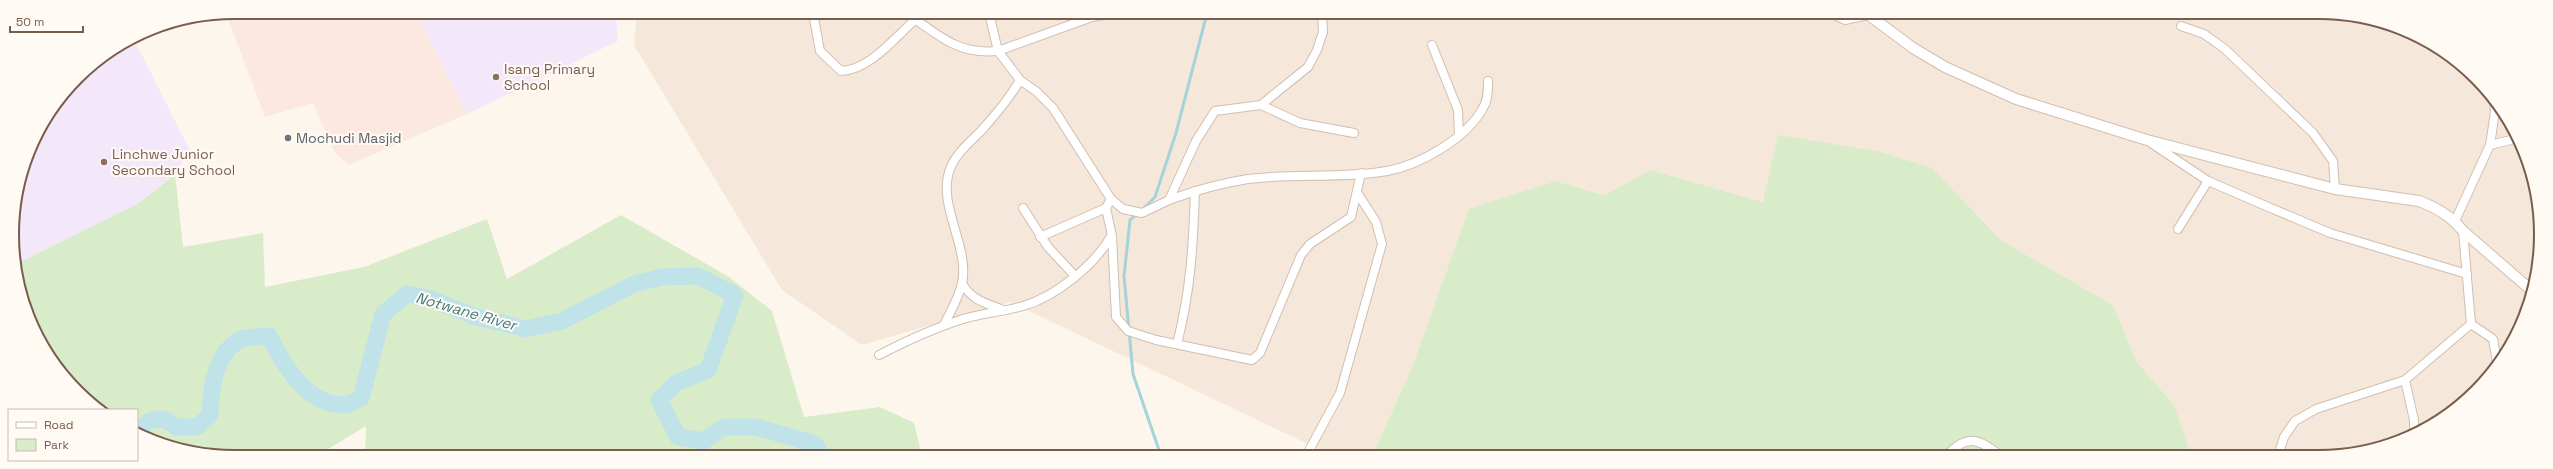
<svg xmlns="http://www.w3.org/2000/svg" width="2553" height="469" font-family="'Space Grotesk',sans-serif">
<rect width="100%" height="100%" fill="#fdf6ec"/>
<path fill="#f5e8da" d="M637,12L2347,14L2430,42L2495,99L2533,177L2539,263L2518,333L2476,392L2417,434L2333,457L2191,456L2175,406L2137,362L2113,305L2002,241L1932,168L1763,202L1651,170L1604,195L1556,181L1546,186L1413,365L1372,456H1333L1010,302L862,345L782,290L634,45Z"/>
<path fill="#fde8e0" d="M235,12H416L467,114L349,165L334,152L313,103L265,117L228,19V13Z"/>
<g fill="#f3e8fa">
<path d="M416,12H616L618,41L467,114Z"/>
<path d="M134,39L190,151L175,173L139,203L18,263L12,220L29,149L77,77Z"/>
</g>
<g fill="#d8ecc9">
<path d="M1778,135L1880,152L1932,168L2002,241L2113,305L2137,362L2175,406L2191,456H1372L1413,365L1469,209L1556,181L1604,195L1651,170L1763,202Z"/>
<path d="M175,174L183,247L263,233L265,287L364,267L487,219L507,279L621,215L729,277L772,311L804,417L880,407L914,423L922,456L365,455L366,426L318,455H206L137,432V410H102L67,381L28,314L22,294L18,263L139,203Z"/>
</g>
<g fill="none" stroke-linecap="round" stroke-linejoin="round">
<g stroke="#a5d3da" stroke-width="3">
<path d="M1142,210L1155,197L1176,133L1205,21L1209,13"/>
<path d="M1138,213L1130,220L1124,276L1133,374L1161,456"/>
</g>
<path stroke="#bfe3e8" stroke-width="17" d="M137,430L152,420L165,419L176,427H197L210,415C211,389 214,356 238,341C245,336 261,337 269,336C284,365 306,405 344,405C349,405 356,400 361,398L383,314L407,294L432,299L473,316L526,329L562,321L634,284L662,277L698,276L735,295L708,370L676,383L659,400L678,437L704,441L724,427H756L815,444L822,456"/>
<g stroke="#d1beb0" stroke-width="10">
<g id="minor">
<path d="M813,13L820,51L841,71C870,70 895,37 916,19"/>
<path d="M906,13C938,34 956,55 998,51L1092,17L1113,13"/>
<path d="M989,13L998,51L1020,80L1037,92L1053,108L1111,199L1123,209L1142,213L1169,200L1196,141L1215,111L1261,105L1308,67L1317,50L1323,32L1322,13"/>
<path d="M1830,13L1845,20L1868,15"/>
<path d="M2181,26L2204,34L2225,49L2313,133L2333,161L2335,189"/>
<path d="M1432,45L1458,110L1459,136"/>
<path d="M1261,105L1300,123L1354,133"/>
<path d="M2151,143L2208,181L2266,206L2330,233L2467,274"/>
<path d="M2490,145L2495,112L2494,98"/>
<path d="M1111,199L1106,208L1112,236L1116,317L1128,331L1156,340L1252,360L1260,353L1301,255L1310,244L1351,217L1361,173"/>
<path d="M1169,200C1194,191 1221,183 1248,179C1294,173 1341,179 1387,171C1420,165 1467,138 1483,108C1488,100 1488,90 1488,81"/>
<path d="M1023,208L1048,247L1075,276"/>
<path d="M2455,221L2490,145L2515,139"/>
<path d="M2178,229L2208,181"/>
<path d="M1040,237L1106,208"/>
<path d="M962,283C971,300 986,303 1003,310"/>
<path d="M2471,324L2493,339L2497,362"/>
<path d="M944,325C950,312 959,298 962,283C970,249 938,206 949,172C954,155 969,143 981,131C995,115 1009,99 1020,80"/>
<path d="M1177,344C1191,289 1193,247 1195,191"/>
<path d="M879,355C906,341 932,329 960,320C981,313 1002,312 1023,306C1055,297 1095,265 1111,236"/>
<path d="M2405,380L2414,420V435"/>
<path d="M1306,456L1340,393L1382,244L1376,222L1358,194"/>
<path d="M1946,456C1967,433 1979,439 2001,456"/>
<path d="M2278,456L2284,437L2295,421L2316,409L2405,380L2471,324L2463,231"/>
</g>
</g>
<g stroke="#d1beb0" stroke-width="12">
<path id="tertiary" d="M1866,13L1913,48L1945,67L2016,99L2147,140L2335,189L2419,201C2437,208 2451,216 2463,231L2531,290"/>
</g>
<use href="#minor" stroke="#fff" stroke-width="8"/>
<use href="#tertiary" stroke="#fff" stroke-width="10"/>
</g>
<g fill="#8d6e63" stroke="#fffaf3" stroke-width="1.5">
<circle cx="496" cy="77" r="4"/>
<circle cx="104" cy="162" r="4"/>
</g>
<circle fill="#6b7280" stroke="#fffaf3" stroke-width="1.5" cx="288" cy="138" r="4"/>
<g text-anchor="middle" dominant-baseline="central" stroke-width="4" stroke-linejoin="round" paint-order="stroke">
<g font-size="14" fill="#785e54" stroke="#fffaf3" text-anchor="start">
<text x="504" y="69">Isang Primary<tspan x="504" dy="16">School</tspan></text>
<text x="112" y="154">Linchwe Junior<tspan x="112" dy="16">Secondary School</tspan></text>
</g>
<g font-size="14" fill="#5b616d" stroke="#fffaf3" text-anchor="start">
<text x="296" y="138">Mochudi Masjid</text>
</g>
<g font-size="15" font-style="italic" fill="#437c86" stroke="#fffaf3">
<text transform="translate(466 311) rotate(16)">Notwane River</text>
</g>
</g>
<path d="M0 0H2553V469H0ZM234 19H2319A215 215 0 0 1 2534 234V235A215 215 0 0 1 2319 450H234A215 215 0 0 1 19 235V234A215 215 0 0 1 234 19Z" fill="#fffaf3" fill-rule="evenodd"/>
<path fill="none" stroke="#7a5c4d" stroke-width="2" d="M234 19H2319A215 215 0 0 1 2534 234V235A215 215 0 0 1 2319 450H234A215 215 0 0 1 19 235V234A215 215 0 0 1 234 19Z"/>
<rect x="8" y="409" width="130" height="52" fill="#fffaf3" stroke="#cabbb1"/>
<rect x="16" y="422" width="20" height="6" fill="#ffffff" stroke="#cabbb1"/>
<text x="44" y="429" font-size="12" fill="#7a5c4d">Road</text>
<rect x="16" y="439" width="20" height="12" fill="#d8ecc9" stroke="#cabbb1"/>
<text x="44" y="449" font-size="12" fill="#7a5c4d">Park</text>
<path d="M10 26v6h73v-6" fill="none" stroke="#7a5c4d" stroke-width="2"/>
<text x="16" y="26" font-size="12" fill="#7a5c4d" stroke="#fffaf3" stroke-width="3" paint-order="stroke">50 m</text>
</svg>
